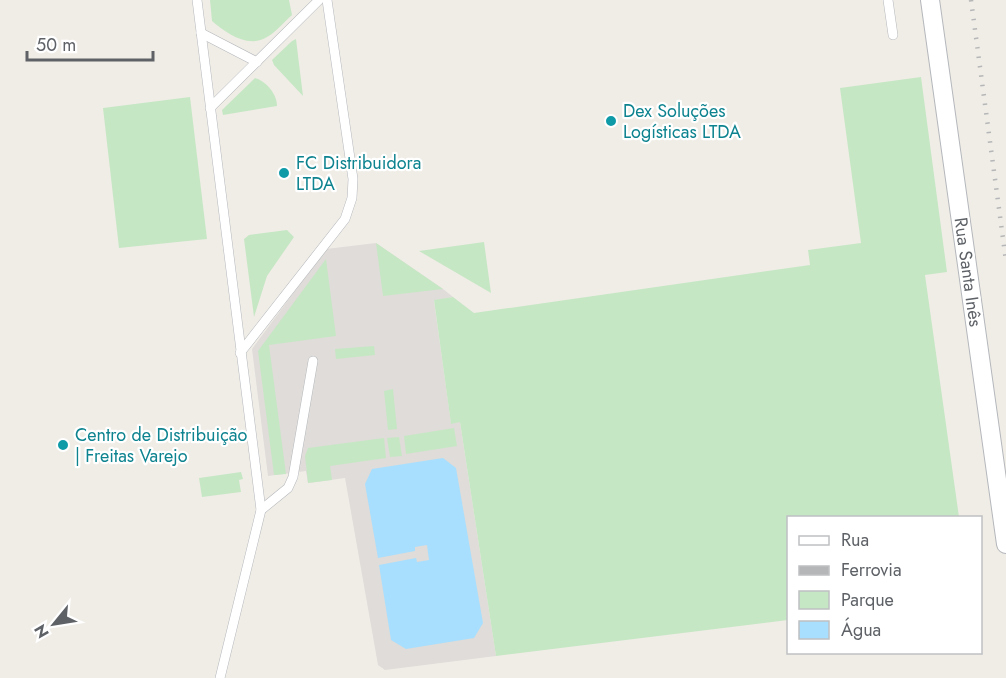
<svg xmlns="http://www.w3.org/2000/svg" width="1006" height="678" font-family="Jost,sans-serif">
<rect width="100%" height="100%" fill="#f0ede7"/>
<path fill="#dfdcd9" d="M376,243L443,289L453,297L434,301L451,423L460,422L496,656L385,670L378,665L345,478L308,483L306,471L268,476L252,349L326,249Z"/>
<g fill="#c6e7c4">
<path d="M210,0H289L292,15C284,22 276,32 267,37C248,49 226,33 212,21Z"/>
<path d="M296,39L303,96L274,65L272,60L292,41Z"/>
<path d="M921,77L947,272L925,275L959,517L788,518V620L496,656L460,422L451,424L434,300L453,297L474,313L810,265L808,250L861,243L840,88Z"/>
<path d="M255,78C266,81 277,94 277,106L223,115L222,110Z"/>
<path d="M190,97L207,239L119,248L103,108Z"/>
<path d="M287,230L294,237L267,276L254,317L244,239L249,235Z"/>
<path d="M484,242L491,293L419,251Z"/>
<path d="M376,243L443,289L383,296Z"/>
<path d="M326,259L336,336L269,345L286,474L274,475L258,351Z"/>
<path d="M374,346L375,355L336,359L335,349Z"/>
<path d="M393,389L397,429L388,430L384,391Z"/>
<path d="M454,428L457,446L406,454L404,436Z"/>
<path d="M399,437L402,456L390,457L387,438Z"/>
<path d="M384,438L386,458L330,466L332,480L308,483L305,456L308,448Z"/>
<path d="M241,472L243,479L239,480L241,492L202,497L199,478Z"/>
</g>
<path fill="#a8dffe" d="M443,458L456,468L483,623L474,638L406,649L391,640L379,565L416,558L417,562L429,560L427,545L415,547V551L378,558L365,484L372,469Z"/>
<g fill="none" stroke-linecap="round" stroke-linejoin="round">
<g stroke="#b4b7bb" stroke-width="10">
<g id="lane">
<path d="M197,0L261,510L220,678"/>
<path d="M888,0L893,35"/>
<path d="M201,33L257,62"/>
<path d="M210,108L319,0"/>
<path d="M240,353L345,219L352,198L353,179L327,0"/>
<path d="M261,510L288,488L293,477L313,361"/>
</g>
</g>
<g stroke="#b4b7bb" stroke-width="20">
<path id="street" d="M930,0L1006,544"/>
</g>
<use href="#lane" stroke="#fff" stroke-width="9"/>
<use href="#street" stroke="#fff" stroke-width="18"/>
<path stroke="#b5b6b7" stroke-width="4.5" stroke-dasharray="1.5 8" stroke-linecap="butt" d="M971,0L1006,261"/>
</g>
<g fill="#0f9aa8" stroke="#fff" stroke-width="2">
<circle cx="611" cy="121" r="6"/>
<circle cx="284" cy="173" r="6"/>
<circle cx="63" cy="445" r="6"/>
</g>
<g text-anchor="middle" dominant-baseline="central" stroke-width="4.5" stroke-linejoin="round" paint-order="stroke">
<g font-size="18" fill="#0d838f" stroke="#fff" text-anchor="start">
<text x="623" y="111">Dex Soluções<tspan x="623" dy="21">Logísticas LTDA</tspan></text>
<text x="296" y="163">FC Distribuidora<tspan x="296" dy="21">LTDA</tspan></text>
<text x="75" y="435">Centro de Distribuição<tspan x="75" dy="21">| Freitas Varejo</tspan></text>
</g>
<g font-size="18" fill="#5e6267" stroke="#fff">
<text transform="translate(968 272) rotate(82)">Rua Santa Inês</text>
</g>
</g>
<rect x="787" y="516" width="195" height="138" fill="#ffffff" stroke="#bfc0c2" stroke-width="1.5"/>
<rect x="799" y="536" width="30" height="9" fill="#ffffff" stroke="#bfc0c2" stroke-width="1.5"/>
<text x="841" y="546" font-size="18" fill="#5e6267">Rua</text>
<rect x="799" y="566" width="30" height="9" fill="#b5b6b7" stroke="#bfc0c2" stroke-width="1.5"/>
<text x="841" y="576" font-size="18" fill="#5e6267">Ferrovia</text>
<rect x="799" y="591" width="30" height="18" fill="#c6e7c4" stroke="#bfc0c2" stroke-width="1.5"/>
<text x="841" y="606" font-size="18" fill="#5e6267">Parque</text>
<rect x="799" y="621" width="30" height="18" fill="#a8dffe" stroke="#bfc0c2" stroke-width="1.5"/>
<text x="841" y="636" font-size="18" fill="#5e6267">Água</text>
<g transform="translate(54 624) rotate(240)" stroke="#ffffff" stroke-width="4.5" paint-order="stroke">
<path d="M0-4.5L10 22L0 15L-10 22Z" fill="#5e6267"/>
<text y="-9" font-size="16" font-weight="bold" text-anchor="middle" fill="#5e6267">N</text>
</g>
<path d="M27 51v9h126v-9" fill="none" stroke="#5e6267" stroke-width="3"/>
<text x="36" y="51" font-size="18" fill="#5e6267" stroke="#ffffff" stroke-width="4.5" paint-order="stroke">50 m</text>
</svg>
